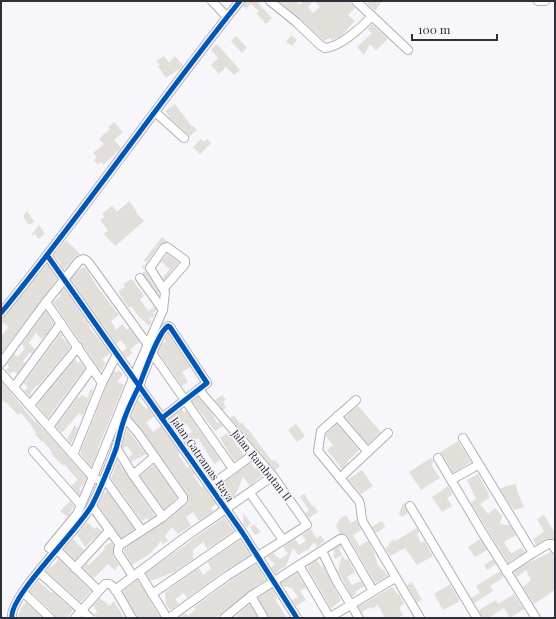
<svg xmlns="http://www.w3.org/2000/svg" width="556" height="619" font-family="'Playfair Display',serif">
<rect width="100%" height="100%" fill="#f7f6fa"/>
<g fill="#e2dfdb">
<path d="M245,1H260L258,3L272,18L266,24L256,13L259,11L251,4L246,9L243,6Z"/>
<path d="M279,1H296L300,5L302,1H314L308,7L313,13L320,7L314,1H348L355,8L348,15L355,21L341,36L332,40L330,38L324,41L299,18Z"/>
<path d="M368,1H382L375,11L367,3Z"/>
<path d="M372,24L388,39L376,50L370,44L364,55L357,47L372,33L367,29Z"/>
<path d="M291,35L297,40L292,46L286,42Z"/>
<path d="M236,36L247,48L242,53L231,41Z"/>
<path d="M217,44L240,70L234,75L226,67L219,74L211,65L218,58L211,50Z"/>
<path d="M164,56L169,63L175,56L183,65L178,71L177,70L166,78L158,66L160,65L156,61Z"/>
<path d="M175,104L192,127L193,126L197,130L189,137L188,134L170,118L165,111Z"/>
<path d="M114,122L123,132L114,140L121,148L103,165L101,162L98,165L94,160L97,157L93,153L104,144L99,139L110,129L108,127Z"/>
<path d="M201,139L204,142L207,139L211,143L200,154L193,147Z"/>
<path d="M129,201L137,212L136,213L144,221L115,246L104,234L108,230L100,220L105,217L102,214L112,206L117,212Z"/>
<path d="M27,211L34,222L29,225L23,216Z"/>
<path d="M39,225L45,234L38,239L35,234L32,236L31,235Z"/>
<path d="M162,237L168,242L159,245L145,265L144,270L142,266L147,263L144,260Z"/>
<path d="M66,240L80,254L75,257L64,270L60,264L61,263L54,255Z"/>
<path d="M167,254L179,262L164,280L162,278L170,269L161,262Z"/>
<path d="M47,264L57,279L1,354V337L5,331L9,327L1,321V318L5,316Z"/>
<path d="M85,267L98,288L119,315L111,321L116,330L122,324L127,330L129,328L139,342L130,350L133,353L126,358L122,352L127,348L121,340L116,344L72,281L71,279L81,268Z"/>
<path d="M145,271L159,293V295L142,273Z"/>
<path d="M132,279L144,296L140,299L148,311L154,307L157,310L153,313L155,315L149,319L152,322L148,326L140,317V318L131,306L129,308L126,304L118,291L125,287L123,284Z"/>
<path d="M64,289L90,326L89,327L108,351L109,354L102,359L106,364L103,366H104L101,372L53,302L61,296L59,294Z"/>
<path d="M46,311L54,323L45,336L41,339L36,333L29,343L35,349L32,354L30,352L23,361L25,363L17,374L14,371L10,374L6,370L9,367L7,364L14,354L18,357L25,348L22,344Z"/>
<path d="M61,333L63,336L61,337L68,343L70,348L38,386L37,385L30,393L31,395L30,397L24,391L28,388L24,383Z"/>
<path d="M168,334L190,367L182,372L188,382L182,386L158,352L162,344L166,341L165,339Z"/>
<path d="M75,359L78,364L80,361L85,368L48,418L37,405Z"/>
<path d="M118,370L123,374L117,382L124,385L98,448V450L91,467L80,453L107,385L114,371L117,373Z"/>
<path d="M1,381L35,422L36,421L87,478L84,484L79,489L81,491L79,495L71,486L78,480L64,464L63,466L51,453L52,452L43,441L42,442L35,434L36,433L31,425L21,413L18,415L6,402L5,403L1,398L3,397L1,395Z"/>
<path d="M91,389L93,390L85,411L82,416L79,413L62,433L56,427L78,397L79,398L82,395L87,398Z"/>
<path d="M222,395L226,400L223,402L226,408L223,410L215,400Z"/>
<path d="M198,397L211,412L217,423L219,422L223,426L215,431L192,401Z"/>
<path d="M138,400L146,409L148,408L154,416L146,423L153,432L161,426L180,453L178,454L187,468L189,467L195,474L193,475L201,487L203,486L216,504L211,508L213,511L199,521L193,512L186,517L191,526L178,534L172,527L165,536L168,541L163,544L161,541L151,553L132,565L124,551V549L166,521L187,504L188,500V494L142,430L131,417Z"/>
<path d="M358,406L381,432L368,444L345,417Z"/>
<path d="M182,409L184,412L186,411L220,460L214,464L198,438L190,443L205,462L201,465L183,439L192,432L187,424L177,431L169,419Z"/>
<path d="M234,415L240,424L242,422L247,429H248L272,461L275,460L280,466L275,470L230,418Z"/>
<path d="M296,424L305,436L297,442L288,430Z"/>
<path d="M337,424L359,450L347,462L348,463L342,469L327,450L333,445L326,436V434Z"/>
<path d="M74,426L78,428L71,444L67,439Z"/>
<path d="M127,429L146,454L131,462L129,457L133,454L127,446L123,448L122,447Z"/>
<path d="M228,433L244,455L234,461L220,438Z"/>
<path d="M458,441L471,462L453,473L444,457L439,453Z"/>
<path d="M431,458L434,462L431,464L440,478L421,490L409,472Z"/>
<path d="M118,461L129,478L155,516L148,520L147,518L142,521L111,478L117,463Z"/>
<path d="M251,463L255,469L257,466L264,474L250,486L243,477L235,496L227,501L217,487Z"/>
<path d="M154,465L177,498L164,509L140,476Z"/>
<path d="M362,470L373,486L361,494L348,479Z"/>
<path d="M478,474L489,494L488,495L489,498L480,504L488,514L495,508L502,516L500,524L510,525L516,535L504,542L510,552L512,553L522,547L525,552L508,563L471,503L476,499L467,480Z"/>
<path d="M516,484L517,491L524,507L514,510L500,489L506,486Z"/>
<path d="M448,486L453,494L447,498L452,506L442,512L432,497Z"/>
<path d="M107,491L134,529L121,538L98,505L104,493Z"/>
<path d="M304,494L313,507L314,506L318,512L309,518L305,513L309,510L300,497Z"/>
<path d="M70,501L74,506L68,517L60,511Z"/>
<path d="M405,503V506L408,513L402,517L399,514L402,505Z"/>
<path d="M243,513L251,523L246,528L244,525Z"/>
<path d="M346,515L351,523L356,520L361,530L353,535L359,546L368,541L374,552L377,563L382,570L383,569L388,576L375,583L348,536L345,534H340L336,526L340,519Z"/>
<path d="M544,515L555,533V539H546L536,545L533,539L544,532L537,519Z"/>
<path d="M224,517L234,531L207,549L203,542L193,550V559L174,572L151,581L146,573Z"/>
<path d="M381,521L383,522L385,527L376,533L372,527Z"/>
<path d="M87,522L95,529L97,527L102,531L85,547L77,534Z"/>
<path d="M254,524L261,532L255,535L250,527Z"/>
<path d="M417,528L419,532L417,534L421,543L424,541L433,556L417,565L405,548L390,556L385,548L389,546L388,544L394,539L395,541Z"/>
<path d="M311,529L317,539L320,535L325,541L317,547L314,542L307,551L306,550L298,555L293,548L285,568L283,567L275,574L271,568L275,564L267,557L274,553L275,555L280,559L288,554L283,547L295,539L299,545L306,541L302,535Z"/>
<path d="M73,539L84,550L75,560L64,549Z"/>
<path d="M480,539L487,550L475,557L468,547Z"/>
<path d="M240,540L250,555L224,571L187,598L184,593L175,599L179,604L170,610L166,605L165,592L199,568L203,575L211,569L208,562Z"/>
<path d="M111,542L114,546L113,556L119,565L115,570L108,564L94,578L83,568L87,563L89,565L105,549L104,547Z"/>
<path d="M340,545L341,547L339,549L345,560L348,559L355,572L347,577L352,585L361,581L364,586L355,592L356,594L352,597L338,571L342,555L335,559L333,555L335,553L333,550Z"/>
<path d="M551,552L555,554V590L534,604L523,587L531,580L526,570L517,577L514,572L530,562Z"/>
<path d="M59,559L91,591L81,602L46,571L51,565L52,567Z"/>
<path d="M493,559L496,564L487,570L484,565Z"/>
<path d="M317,560L321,567L323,566L341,601L331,608L308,569V566Z"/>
<path d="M256,564L266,580L248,592L220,614L215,618H178L186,613L188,616L196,609L194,607L230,581Z"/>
<path d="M500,571L504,577L490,586L493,591L474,603L471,598L480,593L476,586Z"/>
<path d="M297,573L306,588L300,591L306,600L296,606L292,600L298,597L292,588L283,586L281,583Z"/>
<path d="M39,580L40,581L39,582L52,593L53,592L73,610L67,618H55L54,614L30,591Z"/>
<path d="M137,580L143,588L160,618H137L123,591Z"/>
<path d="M412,582L422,600L417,603L407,585Z"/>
<path d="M450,584L460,601L443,610L434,594Z"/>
<path d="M392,587L398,595L399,594L404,603L399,608L403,615L398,618H380L384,616L378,605L372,609L371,607L362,612L358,607Z"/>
<path d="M272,589L277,598L275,599L287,618H269L258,598Z"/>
<path d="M514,594L524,609L510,618L504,608L488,618H482L479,610L496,600L498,604Z"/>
<path d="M100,598L110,606L114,601L124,618H97L94,614L97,612L93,605Z"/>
<path d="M26,602L42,618H18L19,613L21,610L20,609Z"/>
<path d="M250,604L258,618H237V615Z"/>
</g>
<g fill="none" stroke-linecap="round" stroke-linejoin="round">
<g stroke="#b1afb6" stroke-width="10">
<g id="minor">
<path d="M212,1L227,17"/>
<path d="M270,1L296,22L320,45L325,48C340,47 362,27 372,16L356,1"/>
<path d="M538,1H545"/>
<path d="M372,16L408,50"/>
<path d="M155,112L184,138"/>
<path d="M47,255L242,532L297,618"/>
<path d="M140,278L163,310"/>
<path d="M46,302L102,383"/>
<path d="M1,313C84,212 158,103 240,1"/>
<path d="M152,353L233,469"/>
<path d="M1,363L46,302L79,261L83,259L86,260L89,263L148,345"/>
<path d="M1,373L93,477L97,479"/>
<path d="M14,387L61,323"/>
<path d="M356,400L321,431L318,451L359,501C362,508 360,515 363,522L420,618"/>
<path d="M30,405L78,347"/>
<path d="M337,416L368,452"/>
<path d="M49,427L92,368"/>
<path d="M463,438L533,553L548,544H552L555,549"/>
<path d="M116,447L133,475L163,517"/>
<path d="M33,451L80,504"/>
<path d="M73,455L102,383L117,354"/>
<path d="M438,458L482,532L536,618"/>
<path d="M133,475L154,457"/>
<path d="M104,478L142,531"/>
<path d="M340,478L388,433"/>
<path d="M451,480L478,465"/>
<path d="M210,486L254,454"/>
<path d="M250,493L283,540"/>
<path d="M92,506L120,545L163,517L183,500V497L138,433L125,418"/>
<path d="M410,506L477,618"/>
<path d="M120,545L118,549V553L133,576"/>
<path d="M49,548L77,514L93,477L133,378L163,310L165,292L150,268L164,248L167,247L185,260V264L164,288"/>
<path d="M56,549L99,591"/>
<path d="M322,551L337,582L359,618"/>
<path d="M299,565L330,618"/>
<path d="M75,568L109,531"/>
<path d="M506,571L533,553"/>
<path d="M39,572L90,618"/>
<path d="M139,572L167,618"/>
<path d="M115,590L184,538L273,476"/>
<path d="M23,592L50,618"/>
<path d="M152,594L242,532"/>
<path d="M251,596L264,618"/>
<path d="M12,618C8,597 80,528 92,505C101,488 109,467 116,449C119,438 121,427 125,417C129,406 134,396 139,386C144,374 158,332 168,326L170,327L207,383L162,418"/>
<path d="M75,618L105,584C108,584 109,583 111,585C117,589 127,611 132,618"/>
<path d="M169,618L227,576L307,525L273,476L199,390"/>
<path d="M224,618L251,596L340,539H343L373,591"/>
<path d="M329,618L395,578"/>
</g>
</g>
<use href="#minor" stroke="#fefefe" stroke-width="8"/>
<g stroke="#f6f5fb" stroke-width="8">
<g id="cycleway">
<path d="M47,255L242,532L297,618"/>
<path d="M1,313C84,212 158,103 240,1"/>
<path d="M12,618C8,597 80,528 92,505C101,488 109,467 116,449C119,438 121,427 125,417C129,406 134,396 139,386C144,374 158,332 168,326L170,327L207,383L162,418"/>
</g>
</g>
<use href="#cycleway" stroke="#0057b8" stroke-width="5"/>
</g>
<g text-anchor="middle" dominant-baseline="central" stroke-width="3" stroke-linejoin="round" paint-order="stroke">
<g font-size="11" fill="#302e39" stroke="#f6f5fb">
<text transform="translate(203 459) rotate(55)">Jalan Gatramas Raya</text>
<text transform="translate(262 465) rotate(51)">Jalan Rambutan II</text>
</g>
</g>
<rect width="556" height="619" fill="none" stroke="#302e39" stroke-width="4"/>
<path d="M412 34v6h85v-6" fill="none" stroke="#302e39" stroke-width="2"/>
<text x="418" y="34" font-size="12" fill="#302e39" stroke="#f6f5fb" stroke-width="3" paint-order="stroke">100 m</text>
</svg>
